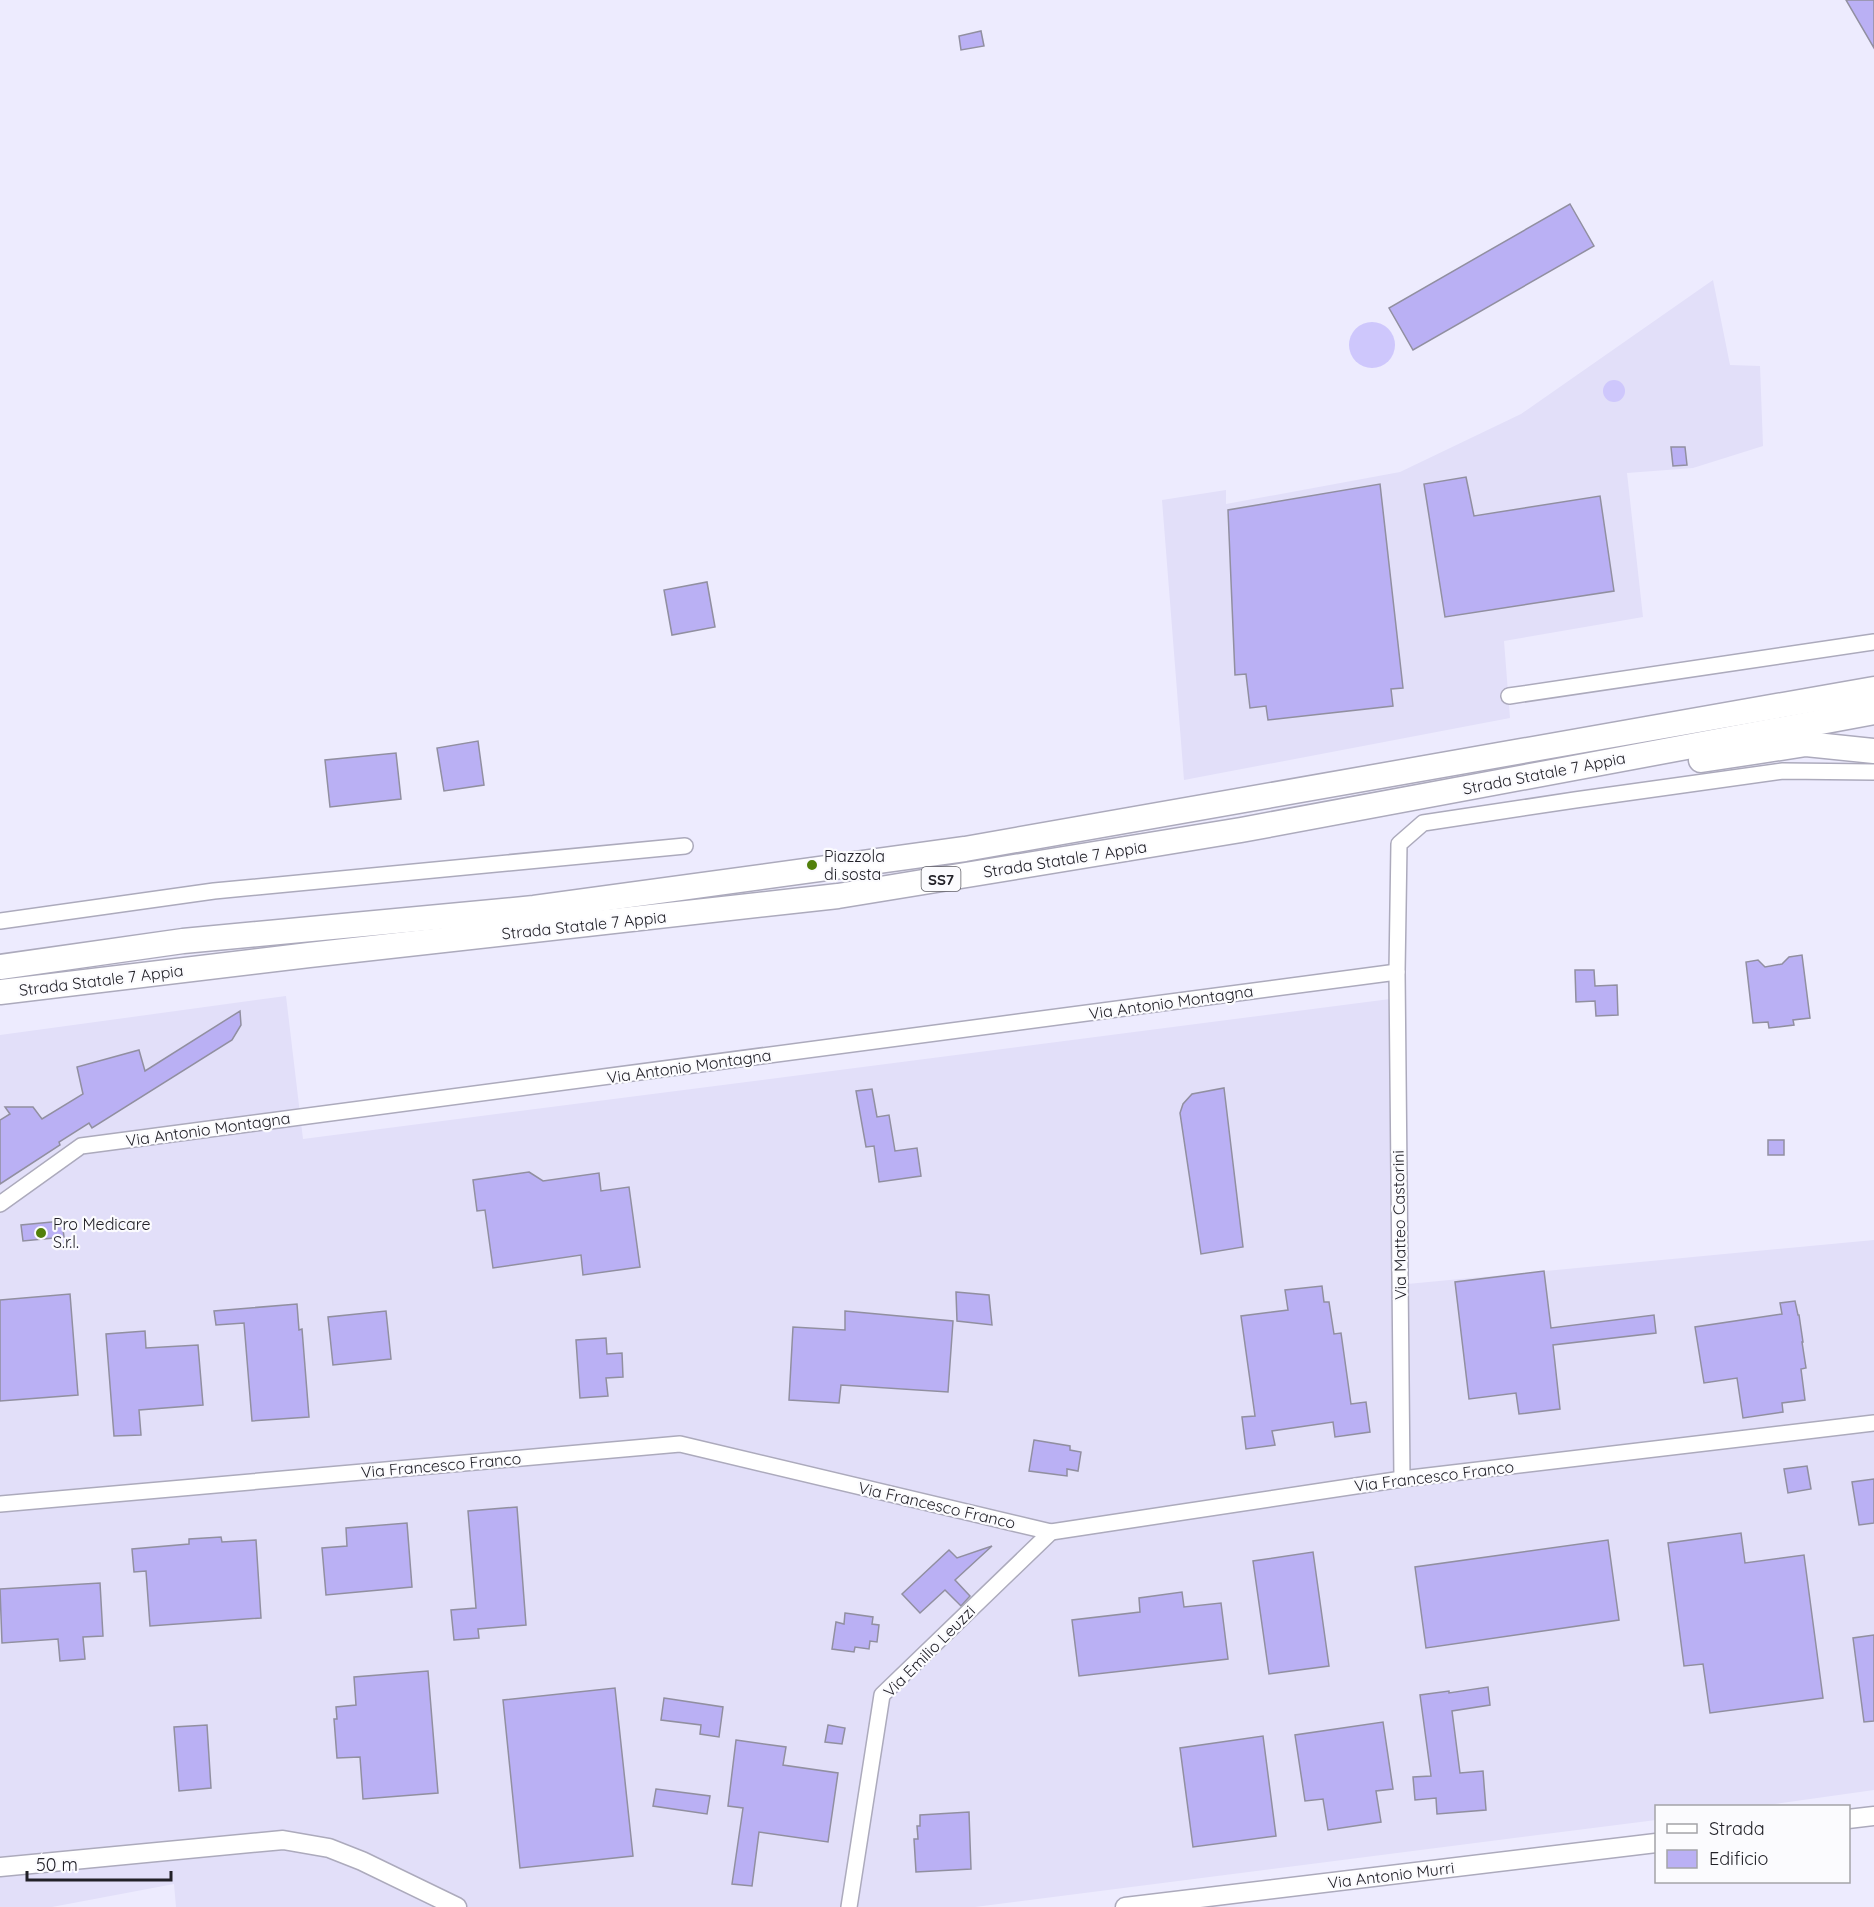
<svg xmlns="http://www.w3.org/2000/svg" width="1874" height="1907" font-family="Quicksand,sans-serif">
<rect width="100%" height="100%" fill="#edebfe"/>
<g fill="#e2dff9">
<path d="M1713,280L1730,365L1760,366L1763,446L1693,468L1627,473L1643,617L1504,641L1510,718L1184,780L1162,500L1226,490V504L1400,472L1521,414Z"/>
<path d="M286,996L303,1139L1390,999L1397,1285L1874,1240V1790L1761,1806H1656V1820L975,1907H176L174,1884L52,1907H0V1035Z"/>
</g>
<g fill="#cec7fc">
<circle cx="1372" cy="345" r="23"/>
<circle cx="1614" cy="391" r="11"/>
</g>
<g fill="#bab0f4" stroke="#918fa0" stroke-width="1.5">
<path d="M1846,0H1874V48Z"/>
<path d="M981,31L984,46L961,50L959,36Z"/>
<path d="M1570,204L1594,246L1413,350L1389,308Z"/>
<path d="M1671,447H1685L1687,465L1673,466Z"/>
<path d="M1466,477L1474,516L1600,496L1614,591L1445,617L1424,484Z"/>
<path d="M1380,484L1403,688L1391,689L1393,706L1268,720L1266,706L1250,708L1246,674L1235,675L1228,510Z"/>
<path d="M707,582L715,627L672,635L664,590Z"/>
<path d="M478,741L484,785L444,791L437,748Z"/>
<path d="M396,753L401,799L330,807L325,760Z"/>
<path d="M1802,955L1810,1018L1793,1020L1794,1025L1769,1028L1768,1022L1753,1023L1746,962L1758,960L1765,967L1782,964L1789,957Z"/>
<path d="M1575,970H1594L1595,986L1617,985L1618,1015L1596,1016L1595,1001L1576,1002Z"/>
<path d="M240,1011L241,1025L232,1040L92,1128L89,1123L59,1142L60,1145L0,1184V1120L10,1114L5,1107H33L42,1119L83,1094L77,1067L139,1050L145,1071Z"/>
<path d="M1224,1088L1243,1247L1201,1254L1180,1113L1183,1104L1192,1094Z"/>
<path d="M872,1089L877,1117L889,1115L895,1151L917,1148L921,1176L879,1182L874,1146L866,1147L856,1091Z"/>
<rect x="1768" y="1140" width="16" height="15"/>
<path d="M529,1172L543,1181L599,1173L601,1191L629,1187L640,1267L583,1275L581,1255L493,1268L485,1210L477,1211L473,1180Z"/>
<path d="M62,1221L64,1237L23,1241L21,1225Z"/>
<path d="M1544,1271L1551,1328L1654,1315L1656,1333L1553,1345L1560,1409L1519,1414L1516,1393L1469,1399L1455,1282Z"/>
<path d="M1322,1286L1324,1302H1329L1334,1334L1341,1333L1351,1404L1366,1402L1370,1432L1335,1437L1333,1422L1272,1431L1275,1445L1246,1449L1242,1417L1255,1416L1241,1316L1288,1310L1285,1290Z"/>
<path d="M956,1292L989,1295L992,1325L957,1321Z"/>
<path d="M70,1294L78,1395L0,1401V1300Z"/>
<path d="M1795,1301L1798,1315H1799L1803,1342H1802L1806,1368L1801,1369L1805,1400L1782,1403L1783,1412L1743,1418L1737,1378L1704,1383L1695,1327L1782,1314L1780,1303Z"/>
<path d="M297,1304L299,1330L302,1329L309,1417L252,1421L244,1323L216,1325L214,1311Z"/>
<path d="M386,1311L391,1359L333,1365L328,1317Z"/>
<path d="M845,1311L953,1321L948,1392L841,1385L839,1403L789,1400L793,1327L845,1330Z"/>
<path d="M145,1331L146,1348L198,1345L203,1405L139,1410L141,1435L114,1436L106,1334Z"/>
<path d="M606,1338L607,1354L622,1353L623,1377L606,1378L608,1396L580,1398L576,1340Z"/>
<path d="M1034,1440L1070,1446V1450L1081,1452L1078,1471L1067,1469V1476L1029,1471Z"/>
<path d="M1807,1466L1811,1489L1788,1493L1784,1469Z"/>
<path d="M1874,1479V1523L1859,1525L1852,1482Z"/>
<path d="M517,1507L526,1625L478,1629L479,1638L454,1640L451,1610L476,1608L468,1511Z"/>
<path d="M407,1523L412,1587L326,1595L322,1548L347,1546L346,1528Z"/>
<path d="M1741,1533L1745,1563L1804,1555L1823,1698L1710,1713L1703,1664L1684,1666L1668,1543Z"/>
<path d="M221,1537L222,1542L256,1540L261,1618L150,1626L146,1571L134,1572L132,1549L189,1544V1539Z"/>
<path d="M1608,1540L1619,1620L1426,1648L1415,1567Z"/>
<path d="M992,1546L955,1580L970,1596L961,1606L945,1590L920,1613L902,1594L949,1550L957,1558Z"/>
<path d="M1313,1552L1329,1666L1269,1674L1253,1561Z"/>
<path d="M100,1583L103,1636L83,1637L85,1659L60,1661L58,1639L2,1643L0,1589Z"/>
<path d="M1182,1592L1184,1607L1221,1603L1228,1659L1079,1676L1072,1620L1140,1612L1139,1598Z"/>
<path d="M845,1613L873,1617L872,1624L879,1625L877,1642L870,1641L869,1649L855,1647L854,1652L832,1649L836,1622L844,1624Z"/>
<path d="M1874,1635V1721L1864,1722L1853,1638Z"/>
<path d="M428,1671L438,1793L363,1799L360,1757L337,1758L334,1719H337L336,1707L356,1705L354,1677Z"/>
<path d="M1488,1687L1490,1705L1452,1711L1460,1773L1483,1771L1486,1810L1437,1814L1436,1798L1415,1800L1413,1777L1431,1776L1420,1695L1449,1691V1693Z"/>
<path d="M615,1688L633,1856L520,1868L503,1700Z"/>
<path d="M664,1698L723,1707L719,1737L700,1734L701,1725L661,1720Z"/>
<path d="M1383,1722L1393,1789L1376,1791L1381,1822L1328,1830L1323,1799L1305,1801L1295,1735Z"/>
<path d="M207,1725L211,1788L179,1791L174,1727Z"/>
<path d="M828,1725L845,1728L842,1744L825,1742Z"/>
<path d="M1263,1736L1276,1836L1193,1847L1180,1748Z"/>
<path d="M736,1740L786,1747L783,1765L838,1773L828,1842L759,1832L752,1886L732,1884L743,1808L728,1806Z"/>
<path d="M656,1789L710,1796L707,1814L653,1806Z"/>
<path d="M969,1812L971,1869L916,1872L914,1839H918L917,1826H920V1815Z"/>
</g>
<g fill="none" stroke-linecap="round" stroke-linejoin="round">
<g stroke="#acaabc" stroke-width="18">
<g id="minor">
<path d="M1509,696L1874,642"/>
<path d="M0,921L214,891L685,846"/>
<path d="M0,1204L81,1146L1397,972"/>
<path d="M1402,1479L1397,972L1399,844L1423,823L1575,800L1783,771L1874,772"/>
<path d="M0,1504L680,1444L1051,1532L1402,1479L1874,1423"/>
<path d="M849,1907L882,1695L1051,1532"/>
</g>
</g>
<g stroke="#acaabc" stroke-width="21">
<g id="tertiary">
<path d="M1848,1819L1874,1816"/>
<path d="M0,1867L283,1840L329,1848L362,1861L457,1907"/>
<path d="M1125,1907L1656,1843"/>
</g>
</g>
<g stroke="#acaabc" stroke-width="27">
<g id="trunk">
<path d="M1701,760L1806,744L1874,751"/>
<path d="M0,967L183,941L534,908L965,849L1874,689"/>
<path d="M0,992L309,955L838,896L1241,830L1874,712"/>
</g>
</g>
<use href="#minor" stroke="#fff" stroke-width="15"/>
<use href="#tertiary" stroke="#fff" stroke-width="18"/>
<use href="#trunk" stroke="#fff" stroke-width="24"/>
</g>
<g fill="#52800b" stroke="#fbfbfe" stroke-width="2">
<circle cx="812" cy="865" r="6"/>
<circle cx="41" cy="1233" r="6"/>
</g>
<g text-anchor="middle" dominant-baseline="central" stroke-width="4.5" stroke-linejoin="round" paint-order="stroke">
<rect fill="#fbfbfe" stroke="#636268" stroke-width="1.5" x="921.5" y="867" width="39" height="24" rx="4.5"/>
<g font-size="15" font-weight="bold" fill="#222128">
<text x="941" y="879">SS7</text>
</g>
<g font-size="16" fill="#222128" stroke="#fbfbfe">
<text transform="translate(1544 773) rotate(-11)">Strada Statale 7 Appia</text>
<text transform="translate(1065 859) rotate(-9)">Strada Statale 7 Appia</text>
<text transform="translate(584 925) rotate(-6)">Strada Statale 7 Appia</text>
<text transform="translate(101 980) rotate(-7)">Strada Statale 7 Appia</text>
<text transform="translate(1171 1002) rotate(-8)">Via Antonio Montagna</text>
<text transform="translate(689 1066) rotate(-8)">Via Antonio Montagna</text>
<text transform="translate(208 1129) rotate(-8)">Via Antonio Montagna</text>
<text transform="translate(1399 1225) rotate(-91)">Via Matteo Castorini</text>
<text transform="translate(441 1465) rotate(-5)">Via Francesco Franco</text>
<text transform="translate(1434 1476) rotate(-7)">Via Francesco Franco</text>
<text transform="translate(937 1505) rotate(13)">Via Francesco Franco</text>
<text transform="translate(929 1651) rotate(-45)">Via Emilio Leuzzi</text>
<text transform="translate(1391 1875) rotate(-7)">Via Antonio Murri</text>
</g>
<g font-size="16" fill="#222128" stroke="#fbfbfe" text-anchor="start">
<text x="824" y="856">Piazzola<tspan x="824" dy="18">di sosta</tspan></text>
<text x="53" y="1224">Pro Medicare<tspan x="53" dy="18">S.r.l.</tspan></text>
</g>
</g>
<rect x="1655" y="1805" width="195" height="78" fill="#fbfbfe" stroke="#a4a4a8" stroke-width="1.5"/>
<rect x="1667" y="1824" width="30" height="9" fill="#ffffff" stroke="#a4a4a8" stroke-width="1.5"/>
<text x="1709" y="1835" font-size="18" fill="#222128">Strada</text>
<rect x="1667" y="1850" width="30" height="18" fill="#bab0f4" stroke="#a4a4a8" stroke-width="1.5"/>
<text x="1709" y="1865" font-size="18" fill="#222128">Edificio</text>
<path d="M27 1871v9h144v-9" fill="none" stroke="#222128" stroke-width="3"/>
<text x="36" y="1871" font-size="18" fill="#222128" stroke="#fbfbfe" stroke-width="4.5" paint-order="stroke">50 m</text>
</svg>
